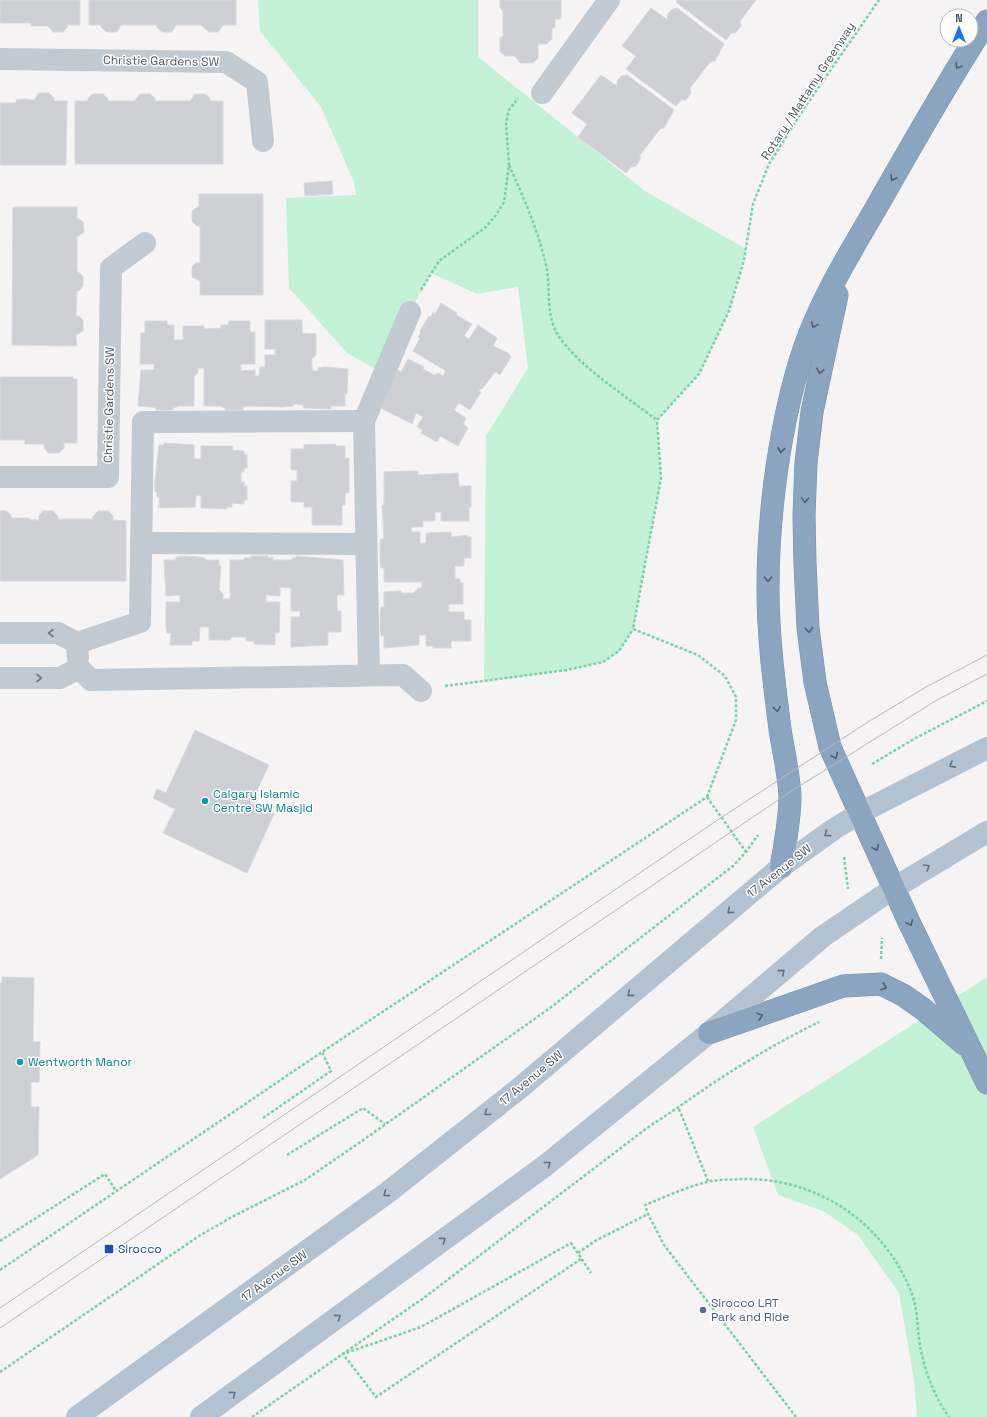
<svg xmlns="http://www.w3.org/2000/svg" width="987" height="1417" font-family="'Space Grotesk',sans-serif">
<rect width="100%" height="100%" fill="#f5f3f3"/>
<g fill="#c3f1d5">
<path d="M258,0H478V57L645,191L746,249L729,311L699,374L657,420L661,478L633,629L619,651L603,662L567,670L484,681L486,436L528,368L518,287L477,294L431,273L410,312L384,374L347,353L289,288L286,198L356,195L354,182L321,107L260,31Z"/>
<path d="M987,977V1417H917L914,1380L899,1293L858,1235L823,1211L778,1195L753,1127Z"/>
</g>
<g fill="#cdcfd5" stroke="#d7d9de">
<path d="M0,0H80V25H67V28L63,32H53L48,26H31V23H0Z"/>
<path d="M89,0H236V25H223L218,32H209L201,25H176L172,32H162L157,28V25H121L117,32H107L101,27V25H89Z"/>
<path d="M500,0H561V19H555V28H552V39L547,44H538V58L533,63H520L515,56H505L500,52V38L503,36V11L500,8Z"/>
<path d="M678,0H756L740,21L741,26L735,33H731L726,40L676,2Z"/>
<path d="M651,8L668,20L667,15L671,10L677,8L724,44L715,61L710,62L690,88L691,93L686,100H681L676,106L626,69L636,56L622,46Z"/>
<path d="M601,75L617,86V81L621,76L627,75L674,110L664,128L660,129L640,155V159L636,166L631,167L626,173L578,137L587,124L572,113Z"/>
<path d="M39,93H49L54,98V101H67L66,165H0V103H16V100L25,99L34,100Z"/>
<path d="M93,94H103L108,99V101H135L140,94H150L155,98V101H190L195,94H205L210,98V101H223V164H75V101H88V98Z"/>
<path d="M332,181L333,194L305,196L304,183Z"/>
<path d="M199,194H263V295H200V281L192,277V267L196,263H200V226H197L192,221V211L199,206Z"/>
<path d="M13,207H77V218L83,222L84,232L77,237V271L83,276V286L79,291H77L76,316H79L83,320V331L76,335L77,346L12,345Z"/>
<path d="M441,303L457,313L456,315L472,324L464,336L469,339L478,325L497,338L493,346L508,353L511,357L500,375L495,372L482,389H480L479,391L481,392L470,410L459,403L454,410L466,418L463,424L468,428L458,446L440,436L437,442L421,433L423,430L417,427L423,417L416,413L412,424L379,407L394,375L398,370L401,372L408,359L424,367L423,369L434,375L439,373L443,376L446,371L413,351L420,338L418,337L421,332L420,331L429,316L431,317L433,312L435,314Z"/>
<path d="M265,320H302V333L316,334V355L312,359V371H318V368L325,367L348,369L347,394H345V406H331V409L303,408V405L293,404V406L283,407L247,406L243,407V410H225V408L219,406H204V368H198V372L194,377V406H179L173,408V410H156V408L151,407L138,406L141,370H154V364H140L141,333H145V321H167V325H174V340H183V326H204V329L221,328V325H228L229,321H250V332H255V364H241V371L255,370V376H259L260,367H265V355H275V349H265Z"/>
<path d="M0,377H73V379H77V443H64V448L59,453H48L44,447V444H25V440H0Z"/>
<path d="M164,443L194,445V459H201V446H233L232,450L244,451V454L247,455V468H244V472H241V482H244V486H247V500H244V504L232,503V507H227V509L201,508V496L196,495L195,507L159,508V497H157V492H155V480L159,445H164Z"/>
<path d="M336,444V446H345V458H349V493H345V505H342V525H312V507H304V502H291V481H297V470H291V449H304V445Z"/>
<path d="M418,471V475L458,473L459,486H471V507H469V521H441V512H435V521H423V527H411L412,532H420V543H426V533L451,532V537L467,535V537H471V558H464V566H455V579H460V583H463V604H449V612H464V620H471V641H451V648H433V646H426V635H419V645L384,648V636H381L380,631V614L381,607H384V592L401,591V593H414L418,588H422V582H384V568H381L380,561V544L381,539H384L382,505H384V472Z"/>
<path d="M0,511H6L11,515V518H29L30,520H39V516L43,511H53L58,516V519H93V516L98,511H108L113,516V520L126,521V581H0Z"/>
<path d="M182,556L198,557L205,558V560H219V566H221L219,590L223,594V599H230V560H244V558H251V556H268V558L273,557V560H292V558H296V556L343,560L344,595H337V607L338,611H341V632H328V645L291,647V617H300V611H291V588L280,587V596L266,595V602H280L279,633H275V645L254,644V641H246V637H233L230,638V640H209V627H200L199,641H192V645H170L171,633H167L166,627V602H180V595L166,596L164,560H176V557Z"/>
<path d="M195,730L269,765L251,803L274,814L247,873L163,833L175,809L153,798L157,789L166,793Z"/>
<path d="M2,977L34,978L33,1042H40L39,1082H31V1107H39L38,1155L0,1179V983H2Z"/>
</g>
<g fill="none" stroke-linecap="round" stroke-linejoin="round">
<g stroke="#7690ad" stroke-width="23">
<g id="highway">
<path d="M837,295L812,412L806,463L804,516L805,563L808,628L815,682L830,747L909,922L987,1083"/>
<path d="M781,867C785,844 790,820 790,796C789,774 783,750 780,729C774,682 768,636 768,589C768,513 780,421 804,349C821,299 850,253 876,208C912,145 947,82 987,21"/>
<path d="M709,1033L843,986L881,984L903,995L923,1009L964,1044"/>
</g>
</g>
<g stroke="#7ad0a6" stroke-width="2.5" stroke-dasharray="3 2" stroke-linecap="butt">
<path d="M509,165C523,196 537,228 545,261C552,285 544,312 558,335C577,365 628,398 657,420"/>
<path d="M421,290L439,261L486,227L496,215L504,202L509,165L506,123L509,110L518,98"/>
<path d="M445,686L567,670L603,662L619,651L633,629"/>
<path d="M872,764L914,739L987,701"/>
<path d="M707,797L736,720V697L725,676L698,655L633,629L661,478L657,420L699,374L729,311L744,260L753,204L769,164L805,107L879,0"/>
<path d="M707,797L746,852"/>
<path d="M844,857L848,889"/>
<path d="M881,959L882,938"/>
<path d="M679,1109L708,1181"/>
<path d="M263,1118L331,1071L322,1052"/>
<path d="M287,1155L363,1108L385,1124"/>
<path d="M0,1241L105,1174L116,1191"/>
<path d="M578,1253L595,1241L648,1214"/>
<path d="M581,1259L376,1397L343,1354L421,1327L571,1243L591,1273"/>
<path d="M0,1270L322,1052L707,797"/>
<path d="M0,1372L199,1236L230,1218L305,1180L359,1143L550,1008L733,866L746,852L758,835"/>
<path d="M252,1417L425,1297L651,1125C674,1111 695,1095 718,1080C750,1059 784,1039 819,1022"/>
<path d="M796,1417L664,1245L648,1214L645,1205C665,1197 686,1187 707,1182C718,1179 730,1180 741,1179C817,1177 885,1223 912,1294C918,1311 917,1328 920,1345C924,1370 934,1396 949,1417"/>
</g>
<g stroke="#c1cad2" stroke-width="22">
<path d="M0,59L226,62L257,82L263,141"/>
<path d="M542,93L609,0"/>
<path d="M0,477H108L111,268L145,243"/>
<path d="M141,543L366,544"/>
<path d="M0,633H58L77,643L78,658"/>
<path d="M77,643L140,622L143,422L364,421"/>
<path d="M79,668L91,680L403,675L421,691"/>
<path d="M369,675L364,421L410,312"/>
<path d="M0,678H60L79,668"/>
</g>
<g stroke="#b3c2d1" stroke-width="22">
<path d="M77,1417L387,1193L521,1087L781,867L834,829L860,813L987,748"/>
<path d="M201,1417L546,1165L709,1033L822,937L894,888L987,832"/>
</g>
<use href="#highway" stroke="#8ba5c1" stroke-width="22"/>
<g stroke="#b5b8bd" stroke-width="1">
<path d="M0,1308L722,817L868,722L926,687L987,655"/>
<path d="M0,1328L790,792L937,700L987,674"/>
</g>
</g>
<defs><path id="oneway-chevron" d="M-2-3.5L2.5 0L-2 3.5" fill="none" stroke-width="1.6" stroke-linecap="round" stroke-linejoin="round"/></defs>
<g stroke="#505e6b">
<use href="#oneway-chevron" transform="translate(958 66) rotate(123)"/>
<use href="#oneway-chevron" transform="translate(893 178) rotate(120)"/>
<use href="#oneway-chevron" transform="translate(814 325) rotate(114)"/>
<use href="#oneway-chevron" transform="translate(820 371) rotate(102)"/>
<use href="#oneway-chevron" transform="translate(781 450) rotate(99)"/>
<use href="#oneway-chevron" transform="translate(805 500) rotate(92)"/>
<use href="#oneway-chevron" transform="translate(768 579) rotate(90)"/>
<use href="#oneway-chevron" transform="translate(809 630) rotate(85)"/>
<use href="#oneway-chevron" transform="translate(777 709) rotate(82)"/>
<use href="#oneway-chevron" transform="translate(835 756) rotate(63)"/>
<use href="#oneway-chevron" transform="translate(876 848) rotate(66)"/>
<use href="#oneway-chevron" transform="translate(910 923) rotate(65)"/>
<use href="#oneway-chevron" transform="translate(884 987) rotate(18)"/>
<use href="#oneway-chevron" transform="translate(760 1016) rotate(-19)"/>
</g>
<g stroke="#6e7983">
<use href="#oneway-chevron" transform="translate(51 633) rotate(180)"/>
<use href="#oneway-chevron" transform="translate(39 678)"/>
</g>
<g stroke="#64717d">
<use href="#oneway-chevron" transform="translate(952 765) rotate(152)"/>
<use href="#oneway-chevron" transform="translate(827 834) rotate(144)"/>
<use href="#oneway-chevron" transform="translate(927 867) rotate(-31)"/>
<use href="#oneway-chevron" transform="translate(730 911) rotate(140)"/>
<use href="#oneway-chevron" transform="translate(782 972) rotate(-40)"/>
<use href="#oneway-chevron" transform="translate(630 994) rotate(140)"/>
<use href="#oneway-chevron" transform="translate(487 1113) rotate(142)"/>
<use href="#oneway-chevron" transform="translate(548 1164) rotate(-38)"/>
<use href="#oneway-chevron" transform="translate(386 1194) rotate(143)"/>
<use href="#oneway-chevron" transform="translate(443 1240) rotate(-36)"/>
<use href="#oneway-chevron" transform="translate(338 1317) rotate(-36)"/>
<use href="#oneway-chevron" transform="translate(233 1394) rotate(-36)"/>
</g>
<g fill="#0f9aa8" stroke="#fff" stroke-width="1.5">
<circle cx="205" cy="801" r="4"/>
<circle cx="20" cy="1062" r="4"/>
</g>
<rect fill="#1a4fb4" stroke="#fff" stroke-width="1.5" x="104" y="1244" width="10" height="10" rx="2"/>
<circle fill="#5c6f8a" stroke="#fff" stroke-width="1.5" cx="703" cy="1310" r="4"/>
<g text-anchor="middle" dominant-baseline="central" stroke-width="3" stroke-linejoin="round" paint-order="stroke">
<g font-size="12" fill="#4a5661" stroke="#fff">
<text transform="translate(161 61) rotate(1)">Christie Gardens SW</text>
<text transform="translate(808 91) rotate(-57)">Rotary / Mattamy Greenway</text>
<text transform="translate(109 405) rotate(-89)">Christie Gardens SW</text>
<text transform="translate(779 871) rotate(-38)">17 Avenue SW</text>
<text transform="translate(531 1078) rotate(-40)">17 Avenue SW</text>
<text transform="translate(274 1276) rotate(-36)">17 Avenue SW</text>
</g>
<g font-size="12" fill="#0d838f" stroke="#fff" text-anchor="start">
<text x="213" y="794">Calgary Islamic<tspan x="213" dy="14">Centre SW Masjid</tspan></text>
<text x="28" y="1062">Wentworth Manor</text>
</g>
<g font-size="12" fill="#164399" stroke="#fff" text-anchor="start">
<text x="118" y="1249">Sirocco</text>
</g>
<g font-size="12" fill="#4e5e75" stroke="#fff" text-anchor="start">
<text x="711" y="1303">Sirocco LRT<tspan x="711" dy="14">Park and Ride</tspan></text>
</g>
</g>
<g transform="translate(959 28)"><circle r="19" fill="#ffffff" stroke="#b7bbc0"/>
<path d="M0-3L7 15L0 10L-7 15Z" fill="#1a73e8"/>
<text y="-6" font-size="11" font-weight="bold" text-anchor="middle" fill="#4a5661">N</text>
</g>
</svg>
